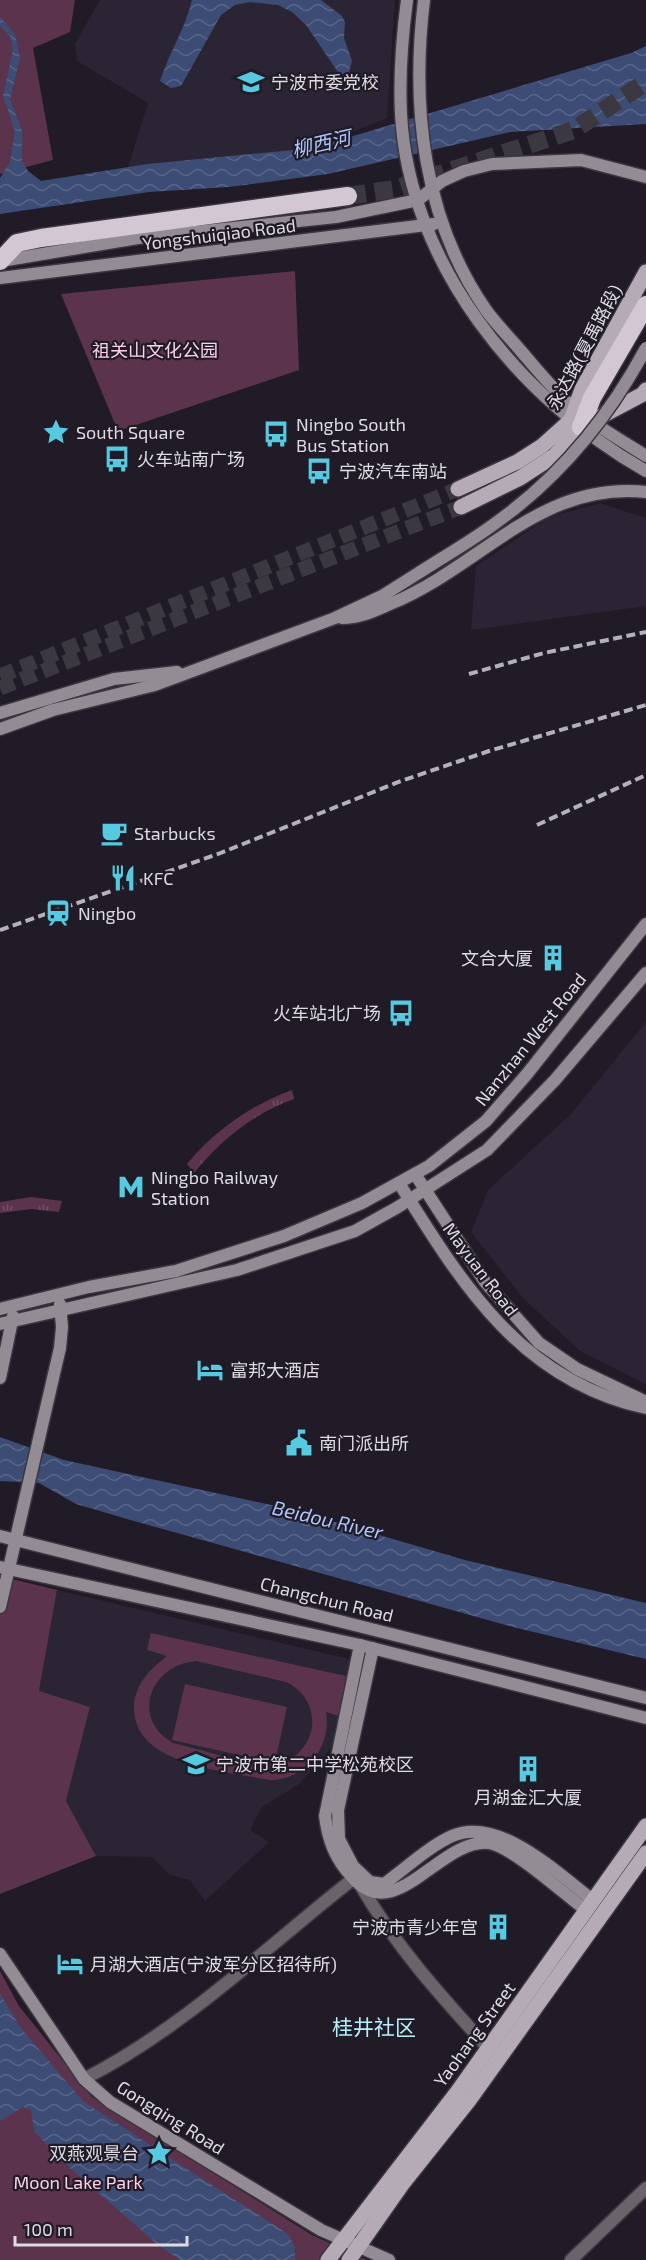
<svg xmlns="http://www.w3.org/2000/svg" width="646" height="2260" font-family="'Exo 2','Noto Sans SC',sans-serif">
<defs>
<pattern id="grass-tufts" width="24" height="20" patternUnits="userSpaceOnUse" patternTransform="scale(1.5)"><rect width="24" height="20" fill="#5b334d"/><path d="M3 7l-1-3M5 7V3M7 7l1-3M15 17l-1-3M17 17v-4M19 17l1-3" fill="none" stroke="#725066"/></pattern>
<pattern id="water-waves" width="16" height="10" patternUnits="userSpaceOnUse" patternTransform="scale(1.5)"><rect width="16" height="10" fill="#3c4c75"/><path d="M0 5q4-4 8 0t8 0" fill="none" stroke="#586588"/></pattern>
</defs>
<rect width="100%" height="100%" fill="#201b26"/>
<g fill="#2b2434">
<path d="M100,0H395L387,118L313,148L128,167L148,103L77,61L75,44Z"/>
<path d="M600,503L646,518V606L471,630L476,566L549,517Z"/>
<path d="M646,1022V1384L580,1351L523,1298L471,1232L488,1190L571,1114Z"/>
<path d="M57,1590L353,1660L334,1745L299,1784L261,1808L250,1830L269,1842L205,1901L190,1880L170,1875L152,1857L96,1856L66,1801L90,1707L39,1692Z"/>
</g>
<g fill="url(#grass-tufts)">
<path d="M292,1090L294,1099C254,1113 221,1140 194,1173L187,1164C214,1131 251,1105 292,1090Z"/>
<path d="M31,1197L62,1201L59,1212L31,1209L0,1213V1202Z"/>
</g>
<g fill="#5b334d" fill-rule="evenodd">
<path d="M0,0H75L70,32L33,48L53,160L0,174Z"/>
<path d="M295,271L299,370L118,431L61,294Z"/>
<path d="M0,1576L57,1590L39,1691L90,1707L66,1801L96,1856L0,1894Z"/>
<path d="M151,1633L346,1676L339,1716L326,1712C332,1747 305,1781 269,1780C228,1771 134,1766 134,1708C134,1685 150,1669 167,1656L147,1650ZM196,1661L286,1682C301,1689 310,1701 312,1717C315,1740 296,1764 272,1764C245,1765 201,1749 173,1743C130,1719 150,1665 196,1661Z"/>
<path d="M185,1684L287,1707L275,1763L172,1740Z"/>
<path d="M0,1971L19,2006L92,2097L312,2235L367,2260H0Z"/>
</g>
<g fill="url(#water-waves)">
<path d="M192,0H321L342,16L345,22L344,38L352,61L349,72L340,75L306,25L292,12L278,5L250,2L235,5L221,15L181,86L171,88L160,81C169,53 185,29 192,0Z"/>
<path d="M0,17L15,34L20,58L10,99L22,131V161L28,171L41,181L147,164L313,148L631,53L646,46V124L510,132L328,174L229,187L149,192L0,214V178L10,162L15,131L3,96L13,50L10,36L0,26Z"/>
<path d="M0,1437L64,1460L290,1509L465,1560L646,1603V1659L513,1627L127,1519L76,1504L39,1483L0,1481Z"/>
<path d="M0,1993L20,2027L83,2101L152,2146L150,2151L163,2160L167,2156L288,2234L295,2247V2260H180L157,2244L62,2161L34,2131L31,2110L23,2107L0,2121Z"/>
</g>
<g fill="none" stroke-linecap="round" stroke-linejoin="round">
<g stroke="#3c3842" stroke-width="15" stroke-dasharray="15 8" stroke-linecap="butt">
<path d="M0,676L458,489"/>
<path d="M0,688L461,507"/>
</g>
<path stroke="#3c3842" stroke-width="18" stroke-dasharray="18 9" stroke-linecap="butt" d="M348,196L395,189L574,130L646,82"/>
<g stroke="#3b3640" stroke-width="15">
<g id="street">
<path d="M362,1888C398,1949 441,1996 488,2048"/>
<path d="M84,2079C184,2028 265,1948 353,1879"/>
<path d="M571,2260L646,2188"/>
</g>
</g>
<g stroke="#3b3640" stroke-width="15">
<g id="secondary">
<path d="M407,0C402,38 399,75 401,114C409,264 519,399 646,471"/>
<path d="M424,0C411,107 423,219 486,310C496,324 510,338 521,351C538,371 554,391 574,408C596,426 622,441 646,456"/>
<path d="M1,261L138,238L336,217L418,200L442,181L464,171L492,164L581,160L646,177"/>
<path d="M0,278L434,224"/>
<path d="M342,618C360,618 374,611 390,604C481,567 539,481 646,492"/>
<path d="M0,713L114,679L177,672"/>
<path d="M0,729L53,710L155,685L335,618L382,596L420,572"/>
<path d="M415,1174L485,1282L539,1343L577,1369L646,1402"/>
<path d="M399,1183C462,1284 521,1381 646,1408"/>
<path d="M0,1309L89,1287L176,1271L284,1236L362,1203L429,1166L486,1121L527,1074L646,924"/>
<path d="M0,1324L237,1270L355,1231L398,1207L487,1150L555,1080L646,973"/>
<path d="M0,1378L13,1316"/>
<path d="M0,1536L646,1698"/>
<path d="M0,1567L360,1645L646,1718"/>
<path d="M0,1607L60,1348L62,1327L60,1304"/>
<path d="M360,1645L325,1816C328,1840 335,1859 352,1877C395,1928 440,1838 489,1843C510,1845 567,1896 587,1911"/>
<path d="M373,1648L338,1810L339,1839L353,1866L370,1882L384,1884C406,1868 428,1847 452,1836C499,1815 559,1875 594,1901"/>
<path d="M0,1954L84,2079L110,2102L321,2230L389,2260"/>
</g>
</g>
<g stroke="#3b3640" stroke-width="18">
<g id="primary">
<path d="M458,489L517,462L542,446L571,420L582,389L646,272"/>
<path d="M461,507L520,478L554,456L581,427L643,394L646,390"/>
<path d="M328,2260L458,2091L646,1826"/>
<path d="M349,2260L403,2183L470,2099L646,1853"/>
</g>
</g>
<g stroke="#3b3640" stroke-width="21">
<g id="highway">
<path d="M0,261L17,243L41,238L348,196"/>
<path d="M581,427L592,398L646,305"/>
</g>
</g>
<use href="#street" stroke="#696469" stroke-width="12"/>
<use href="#secondary" stroke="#938c94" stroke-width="12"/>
<use href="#primary" stroke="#b5abb6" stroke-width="15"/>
<use href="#highway" stroke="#d3c7d4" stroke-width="18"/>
<g stroke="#b4b1b9" stroke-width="4" stroke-dasharray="9 4.5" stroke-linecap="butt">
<path d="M469,674L544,653L646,632"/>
<path d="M537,825L646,775"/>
<path d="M0,930L218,854L401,781L489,751L646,705"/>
</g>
<g stroke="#3b3640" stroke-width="15" stroke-linecap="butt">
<path id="secondary-bridge" d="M420,572C445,556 473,540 497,522C561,476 609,417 646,348"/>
</g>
<use href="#secondary-bridge" stroke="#938c94" stroke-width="12"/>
</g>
<defs>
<g id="school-bare" transform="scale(2.07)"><path d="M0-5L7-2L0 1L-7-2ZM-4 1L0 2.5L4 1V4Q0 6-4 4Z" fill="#55cae0" stroke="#201b26" stroke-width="2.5" paint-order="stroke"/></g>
<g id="sight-bare" transform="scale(2.07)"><path d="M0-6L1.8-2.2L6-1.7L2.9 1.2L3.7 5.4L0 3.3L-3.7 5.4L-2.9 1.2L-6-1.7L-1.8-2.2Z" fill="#55cae0" stroke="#201b26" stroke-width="2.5" paint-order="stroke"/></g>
<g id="bus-bare" transform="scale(2.07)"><path d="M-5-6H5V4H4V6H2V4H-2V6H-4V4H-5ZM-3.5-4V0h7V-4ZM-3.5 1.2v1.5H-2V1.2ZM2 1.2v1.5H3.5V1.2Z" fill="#55cae0" stroke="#201b26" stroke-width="2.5" paint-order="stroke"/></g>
<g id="cafe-bare" transform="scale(2.07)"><path d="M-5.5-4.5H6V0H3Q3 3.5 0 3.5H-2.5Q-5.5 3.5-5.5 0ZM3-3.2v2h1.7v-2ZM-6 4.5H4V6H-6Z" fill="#55cae0" stroke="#201b26" stroke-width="2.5" paint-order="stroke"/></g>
<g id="restaurant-bare" transform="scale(2.07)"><path d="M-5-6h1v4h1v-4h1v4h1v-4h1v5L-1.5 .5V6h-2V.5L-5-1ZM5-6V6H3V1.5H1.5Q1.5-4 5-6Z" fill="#55cae0" stroke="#201b26" stroke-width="2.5" paint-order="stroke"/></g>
<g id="station-bare" transform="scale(2.07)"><path d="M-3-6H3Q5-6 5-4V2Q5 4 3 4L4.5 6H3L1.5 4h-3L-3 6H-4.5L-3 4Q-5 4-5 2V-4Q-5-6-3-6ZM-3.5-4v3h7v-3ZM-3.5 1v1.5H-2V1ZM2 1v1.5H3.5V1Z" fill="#55cae0" stroke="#201b26" stroke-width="2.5" paint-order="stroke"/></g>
<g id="building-bare" transform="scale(2.07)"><path d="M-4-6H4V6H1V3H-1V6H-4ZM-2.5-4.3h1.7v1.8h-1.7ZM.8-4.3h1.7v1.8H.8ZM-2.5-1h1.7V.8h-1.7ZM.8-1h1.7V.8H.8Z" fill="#55cae0" stroke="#201b26" stroke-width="2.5" paint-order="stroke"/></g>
<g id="metro-bare" transform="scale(2.07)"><path d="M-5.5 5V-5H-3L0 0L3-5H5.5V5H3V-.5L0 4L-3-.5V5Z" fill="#55cae0" stroke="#201b26" stroke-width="2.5" paint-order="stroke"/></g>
<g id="hotel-bare" transform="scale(2.07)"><path d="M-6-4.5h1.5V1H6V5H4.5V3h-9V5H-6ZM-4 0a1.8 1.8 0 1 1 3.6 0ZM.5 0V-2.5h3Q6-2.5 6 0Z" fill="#55cae0" stroke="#201b26" stroke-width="2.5" paint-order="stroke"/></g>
<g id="civic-bare" transform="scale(2.07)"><path d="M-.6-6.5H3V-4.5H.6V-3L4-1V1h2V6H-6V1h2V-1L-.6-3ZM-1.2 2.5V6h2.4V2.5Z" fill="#55cae0" stroke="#201b26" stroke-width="2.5" paint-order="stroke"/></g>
</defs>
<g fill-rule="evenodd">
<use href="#school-bare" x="251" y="82"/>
<use href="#sight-bare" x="56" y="432"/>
<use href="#bus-bare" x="276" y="434"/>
<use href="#bus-bare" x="117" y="459"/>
<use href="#bus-bare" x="319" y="471"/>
<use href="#cafe-bare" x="114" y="833"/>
<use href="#restaurant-bare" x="123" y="878"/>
<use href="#station-bare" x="58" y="913"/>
<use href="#building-bare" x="553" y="958"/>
<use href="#bus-bare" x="401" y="1013"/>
<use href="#metro-bare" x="131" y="1187"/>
<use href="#hotel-bare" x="210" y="1370"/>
<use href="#civic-bare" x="299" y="1443"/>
<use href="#school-bare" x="196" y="1764"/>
<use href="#building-bare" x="528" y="1769"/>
<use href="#building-bare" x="498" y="1927"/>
<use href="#hotel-bare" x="70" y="1964"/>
<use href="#sight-bare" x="159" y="2153"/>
</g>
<g text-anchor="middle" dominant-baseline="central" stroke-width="4.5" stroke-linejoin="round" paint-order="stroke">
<g font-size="18" fill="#dedbe3" stroke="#201b26" text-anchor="start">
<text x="271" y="82">宁波市委党校</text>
<text x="296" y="424">Ningbo South<tspan x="296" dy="21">Bus Station</tspan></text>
<text x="76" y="432">South Square</text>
<text x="137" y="459">火车站南广场</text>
<text x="339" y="471">宁波汽车南站</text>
<text x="134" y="833">Starbucks</text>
<text x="143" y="878">KFC</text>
<text x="78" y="913">Ningbo</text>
<text x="533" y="958" text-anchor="end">文合大厦</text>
<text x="381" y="1013" text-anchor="end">火车站北广场</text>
<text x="151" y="1177">Ningbo Railway<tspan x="151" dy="21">Station</tspan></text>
<text x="230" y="1370">富邦大酒店</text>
<text x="319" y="1443">南门派出所</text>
<text x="216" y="1764">宁波市第二中学松苑校区</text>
<text x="528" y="1797" text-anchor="middle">月湖金汇大厦</text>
<text x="478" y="1927" text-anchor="end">宁波市青少年宫</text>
<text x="90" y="1964">月湖大酒店(宁波军分区招待所)</text>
<text x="139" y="2153" text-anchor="end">双燕观景台</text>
</g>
<g font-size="18" fill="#dedbe3" stroke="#201b26">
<text transform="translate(219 234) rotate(-7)">Yongshuiqiao Road</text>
<text transform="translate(584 347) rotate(-62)">永达路(夏禹路段)</text>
<text transform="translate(530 1039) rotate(-51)">Nanzhan West Road</text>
<text transform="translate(481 1269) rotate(53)">Mayuan Road</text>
<text transform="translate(327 1599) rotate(14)">Changchun Road</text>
<text transform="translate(474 2034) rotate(-54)">Yaohang Street</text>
<text transform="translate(171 2117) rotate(32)">Gongqing Road</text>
</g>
<g font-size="18" fill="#fcd0ea" stroke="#201b26">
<text x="155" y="350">祖关山文化公园</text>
<text x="78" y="2182">Moon Lake Park</text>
</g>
<g font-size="20" font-style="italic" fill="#afc5fc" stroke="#201b26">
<text transform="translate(321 143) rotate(-13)">柳西河</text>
<text transform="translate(328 1519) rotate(13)">Beidou River</text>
</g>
<g font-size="21" fill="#b6effb" stroke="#201b26">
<text x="374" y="2026">桂井社区</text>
</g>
</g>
<path d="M15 2236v9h172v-9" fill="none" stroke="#dedbe3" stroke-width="3"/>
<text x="24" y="2236" font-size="18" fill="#dedbe3" stroke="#201b26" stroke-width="4.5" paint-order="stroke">100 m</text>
</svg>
